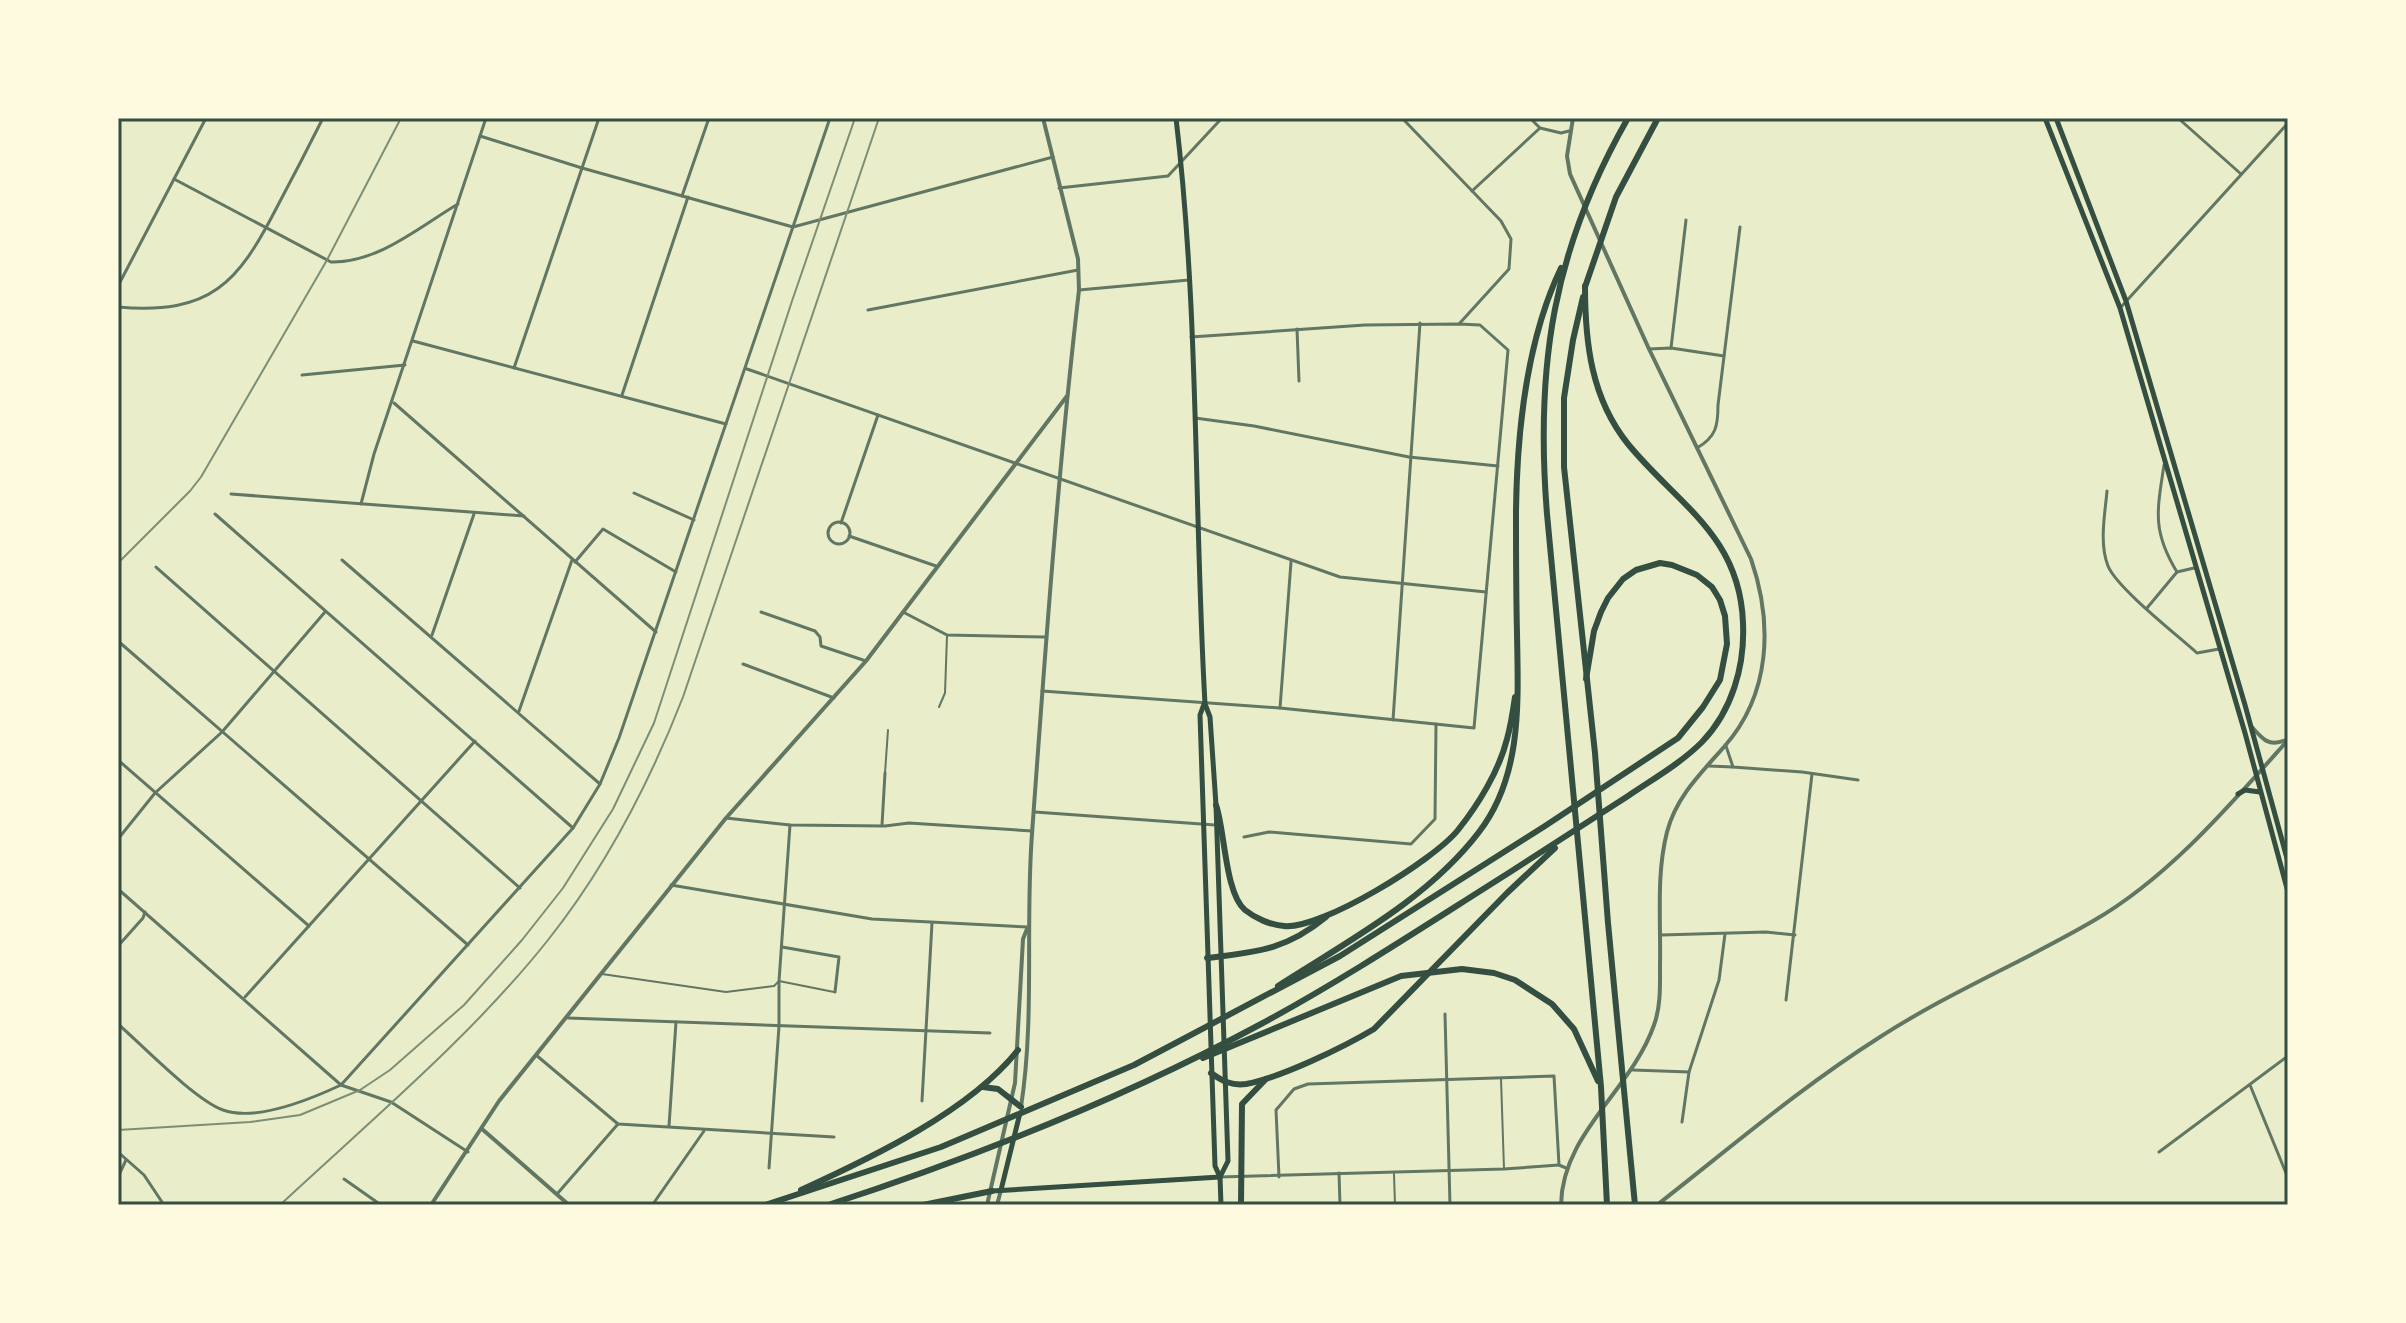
<svg xmlns="http://www.w3.org/2000/svg" width="2406" height="1323" font-family="'Sofia Sans Condensed',sans-serif">
<rect width="100%" height="100%" fill="#e9edc9"/>
<g fill="none" stroke-linecap="round" stroke-linejoin="round">
<g stroke="#617663" stroke-width="2">
<path d="M939,707L945,693L947,636"/>
<path d="M885,773L888,730"/>
<path d="M602,974L726,992L774,986L779,981L834,992"/>
<path d="M1501,1079L1504,1169"/>
<path d="M1394,1174L1395,1205"/>
<path d="M491,1205L493,1203"/>
</g>
<g stroke="#617663" stroke-width="3">
<path d="M1402,118L1501,221L1511,239L1509,269L1459,324"/>
<path d="M1530,118L1539,127"/>
<path d="M2178,118L2241,174"/>
<path d="M480,136L582,168L793,227L1053,157"/>
<path d="M174,179L331,262C378,263 419,227 458,204"/>
<path d="M1059,188L1168,176L1222,118"/>
<path d="M1472,191L1540,128L1561,133L1569,131"/>
<path d="M682,196L709,118"/>
<path d="M118,286L206,118"/>
<path d="M1079,290L1189,280"/>
<path d="M118,307C211,315 238,283 277,207C293,177 308,148 323,118"/>
<path d="M2121,307L2288,123"/>
<path d="M868,310L1078,270"/>
<path d="M1297,329L1299,381"/>
<path d="M413,341L726,424"/>
<path d="M1671,348L1686,220"/>
<path d="M1649,349L1671,348L1724,356"/>
<path d="M514,368L599,118"/>
<path d="M747,369L1340,577L1486,592"/>
<path d="M302,375L405,365"/>
<path d="M622,395L688,197"/>
<path d="M394,403L656,632"/>
<path d="M1195,418L1254,426L1409,457L1498,466"/>
<path d="M1697,448C1716,437 1718,426 1718,405L1740,227"/>
<path d="M2164,465C2157,511 2152,531 2177,572"/>
<path d="M2107,491C2105,514 2099,543 2108,566C2117,588 2176,634 2197,653L2219,649"/>
<path d="M634,493L694,520"/>
<path d="M231,494L524,516"/>
<path d="M361,504L374,454L486,118"/>
<path d="M215,514L573,828"/>
<circle cx="839" cy="533" r="11"/>
<path d="M841,523L878,415"/>
<path d="M849,536L936,566"/>
<path d="M342,560L600,784"/>
<path d="M575,562L603,529L676,572"/>
<path d="M156,567L520,888"/>
<path d="M2147,608L2177,572L2194,568"/>
<path d="M761,612L815,631L820,637L821,646L866,661"/>
<path d="M903,612L947,635L1045,637"/>
<path d="M432,635L474,514"/>
<path d="M118,641L468,945"/>
<path d="M743,664L834,698"/>
<path d="M1042,691L1280,708L1474,728L1508,350L1480,325L1459,324L1365,325L1191,337"/>
<path d="M1280,708L1291,562"/>
<path d="M519,711L572,560"/>
<path d="M1393,720L1420,323"/>
<path d="M1726,746L1733,767L1802,772L1858,780"/>
<path d="M118,760L309,926"/>
<path d="M1709,766L1733,767"/>
<path d="M1035,812L1215,825"/>
<path d="M726,818L790,825L885,826L909,823L1032,831"/>
<path d="M882,825L885,773"/>
<path d="M1244,837L1269,832L1411,844L1435,819L1436,724"/>
<path d="M118,839L155,793L222,732L325,612"/>
<path d="M671,885L872,919L1028,927"/>
<path d="M118,889L341,1085L391,1102L468,1152"/>
<path d="M1661,935L1766,932L1795,935"/>
<path d="M118,946L143,918L145,912"/>
<path d="M782,947L839,957L835,992"/>
<path d="M245,997L475,741"/>
<path d="M1786,1000L1812,774"/>
<path d="M1445,1014L1450,1205"/>
<path d="M568,1018L990,1033"/>
<path d="M118,1024C142,1045 195,1100 223,1110C256,1122 311,1099 341,1085L573,828L600,784L619,738L830,118"/>
<path d="M536,1055L618,1124L834,1137"/>
<path d="M1633,1070L1689,1072"/>
<path d="M2250,1085L2288,1178"/>
<path d="M922,1101L932,923"/>
<path d="M1682,1122L1689,1072L1719,980L1725,934"/>
<path d="M669,1126L676,1022"/>
<path d="M118,1152L144,1175L164,1205"/>
<path d="M2159,1152L2288,1056"/>
<path d="M769,1168L779,1026V981L790,825"/>
<path d="M1339,1173L1340,1205"/>
<path d="M118,1177L126,1160"/>
<path d="M1220,1177L1504,1169L1559,1165"/>
<path d="M1279,1177L1276,1110L1294,1089L1308,1084L1554,1076L1559,1165L1566,1168"/>
<path d="M344,1179L381,1205"/>
<path d="M557,1194L618,1124"/>
<path d="M653,1204L704,1131"/>
</g>
<g stroke="#617663" stroke-width="4">
<path d="M2251,726C2263,740 2269,747 2286,740"/>
<path d="M1021,1107C1035,1017 1025,925 1032,834C1045,653 1058,471 1079,290L1078,259L1043,118"/>
<path d="M482,1129L569,1205"/>
<path d="M431,1205L499,1101L726,818L866,661L1067,396"/>
<path d="M987,1205L1015,1083L1023,939L1027,929"/>
<path d="M997,1205L1001,1190"/>
<path d="M1561,1205C1562,1133 1631,1091 1654,1025C1661,1006 1660,985 1660,965C1661,921 1656,875 1667,832C1676,797 1701,773 1724,747C1771,694 1773,623 1751,559L1649,349L1570,174L1567,156L1573,118"/>
<path d="M1657,1205C1730,1148 1801,1087 1880,1037C1948,993 2023,962 2093,921C2168,878 2231,804 2288,740"/>
</g>
<g stroke="#344e41" stroke-width="5">
<path d="M2045,118L2120,308L2245,733L2288,892"/>
<path d="M2056,118L2126,301L2245,705L2288,862"/>
<path d="M2238,794L2245,790L2260,792"/>
</g>
<g stroke="#344e41" stroke-width="5">
<path d="M1176,118C1199,312 1194,509 1205,704L1210,717L1216,805L1228,1161L1220,1177"/>
<path d="M1204,704L1200,715L1215,1166L1220,1177L1221,1205"/>
<path d="M1001,1190L1020,1113"/>
<path d="M992,1191L1220,1177"/>
</g>
<g stroke="#344e41" stroke-width="6">
<path d="M1585,287L1616,197L1658,118"/>
<path d="M1583,297L1573,340L1564,398V467L1595,753L1608,923L1635,1205"/>
<path d="M1216,805C1225,831 1225,893 1245,910C1255,918 1270,925 1284,926C1321,930 1434,860 1458,830C1478,805 1499,771 1507,739C1511,725 1513,711 1515,697"/>
<path d="M1207,958C1257,952 1286,950 1326,917"/>
<path d="M1278,986C1348,941 1428,899 1479,832C1523,775 1518,700 1517,633C1516,592 1516,552 1516,511C1517,433 1527,339 1561,268"/>
<path d="M1203,1058L1401,976L1462,969L1494,973L1515,980L1552,1004L1574,1029L1598,1081"/>
<path d="M1211,1073C1222,1081 1232,1086 1246,1084C1280,1078 1344,1047 1374,1029L1507,893L1555,848"/>
<path d="M983,1087L998,1089L1021,1107"/>
<path d="M801,1190C871,1158 970,1111 1018,1050"/>
<path d="M765,1205L941,1147L1134,1065L1340,956L1545,826L1678,738L1703,707L1720,680L1727,644L1725,616L1720,600L1712,587L1697,575L1672,565L1660,563L1636,570L1623,579L1608,598L1601,612L1594,631L1586,679"/>
<path d="M828,1205C978,1156 1122,1099 1261,1024C1346,978 1426,925 1507,874C1548,848 1588,822 1628,796C1653,779 1681,763 1702,742C1732,711 1745,666 1743,623C1740,535 1677,504 1628,444C1591,398 1585,342 1585,286"/>
<path d="M923,1205L992,1191"/>
<path d="M1241,1205L1242,1104L1266,1079"/>
<path d="M1607,1205L1601,1087L1547,514C1535,366 1553,249 1628,118"/>
</g>
<g stroke="#7c8e77" stroke-width="2">
<path d="M118,563L190,491L201,477L327,260L401,118"/>
<path d="M118,1130L250,1122L300,1115L360,1090L390,1070L464,1005L522,940L563,888L613,809L654,723L792,301L855,118"/>
<path d="M280,1205C370,1121 472,1036 548,940C606,867 649,784 683,697L879,118"/>
</g>
</g>
<rect width="2406" height="1323" fill="none" stroke="#fefae0" stroke-width="240"/>
<rect x="120" y="120" width="2166" height="1083" fill="none" stroke="#344e41" stroke-width="3"/>
</svg>
